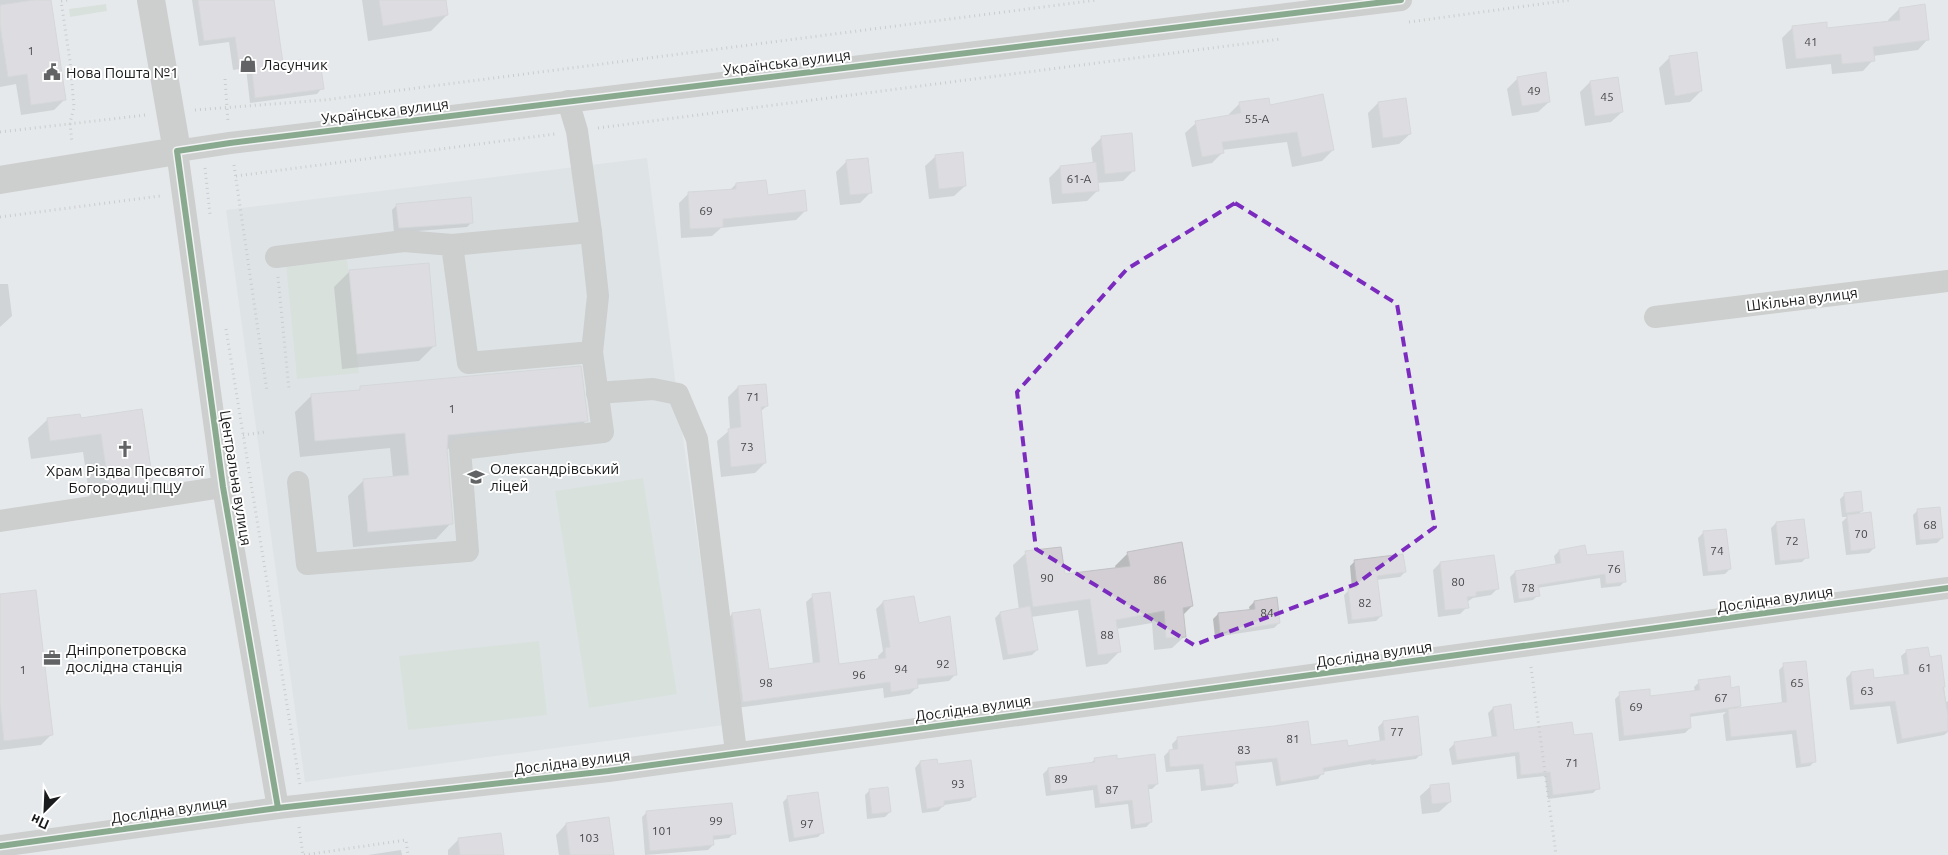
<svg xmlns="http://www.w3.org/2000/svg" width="1948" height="855" font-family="Ubuntu,sans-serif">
<rect width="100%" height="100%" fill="#e6e9eb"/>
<path fill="#d5dce1" d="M647,158L678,402L724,725L305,782L226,210Z"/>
<g fill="#cad7cd">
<path d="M106,4L107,11L70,17L69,9Z"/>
<path d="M347,258L359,373L297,379L286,265Z"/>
<path d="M643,478L677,694L589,708L555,491Z"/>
<path d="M539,641L547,715L408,730L399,656Z"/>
</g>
<g fill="#0003">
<path d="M0,0H49L64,100L54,110L21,115L16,84L0,87Z"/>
<path d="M192,0H273L282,64L301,72L322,88L317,94L250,103L246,68L233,70L229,42L199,46Z"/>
<path d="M362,0H445L447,15L431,31L368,41Z"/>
<path d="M1899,9L1928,39L1918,50L1873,56V60L1863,71L1832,74L1831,64L1786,69L1782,38L1793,27L1826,30L1889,23L1888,20Z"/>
<path d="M1670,57L1701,91L1690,102L1665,105L1659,68Z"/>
<path d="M1518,78L1549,102L1538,112L1512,116L1507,89Z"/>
<path d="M1590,82L1622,112L1611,122L1585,126L1580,92Z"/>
<path d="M1240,103L1269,106L1333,150L1322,161L1292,167L1287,142L1222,150L1223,152L1212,163L1192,167L1185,133L1196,123L1230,116L1229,114Z"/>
<path d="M1378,103L1410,134L1399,144L1372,148L1368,113Z"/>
<path d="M1102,137L1134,170L1123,181L1097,183L1098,190L1087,201L1052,204L1049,178L1060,167L1093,164L1091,148Z"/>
<path d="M936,156L965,186L954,196L929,199L925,166Z"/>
<path d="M847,161L870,193L860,203L840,205L836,172Z"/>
<path d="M736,184L806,210L796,220L721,228L712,236L681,238L679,203L689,193L729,191Z"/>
<path d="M397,205L472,222L467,227L394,233L392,210Z"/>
<path d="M350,271L435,345L419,361L342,369L334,287Z"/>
<path d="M0,284H8L12,316L0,327Z"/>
<path d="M738,387L767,406L760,412L765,463L755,473L721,477L717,441L730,430L728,397Z"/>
<path d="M361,388L587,420L571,436L446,449L451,523L436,539L353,547L348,496L364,480L393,478L390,448L300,457L295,412L311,396L357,392Z"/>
<path d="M141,410L151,482L133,501L91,507L83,452L31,459L28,438L47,420L80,419Z"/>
<path d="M1845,494L1862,511L1857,515L1874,548L1869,553L1846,555L1842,522L1847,517H1842L1840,499Z"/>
<path d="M1918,510L1942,538L1937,543L1916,545L1913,515Z"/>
<path d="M1776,523L1807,557L1802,562L1775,565L1771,528Z"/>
<path d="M1703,533L1730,569L1725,574L1703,576L1698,538Z"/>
<path d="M1559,551L1586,557L1625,581L1620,586L1601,588L1600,578L1537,588L1538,595L1533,600L1514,603L1510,577L1515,572L1556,565L1554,556Z"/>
<path d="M1026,553L1063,576L1116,569L1115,566L1128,553L1192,606L1183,615L1185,636L1172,648L1154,650L1152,623L1116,629L1119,652L1107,664L1086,667L1078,610L1031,617L1037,650L1032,655L1003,660L995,618L1000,613L1019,610L1013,565Z"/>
<path d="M1355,561L1405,572L1400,577L1376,580L1381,616L1376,621L1348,624L1344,595L1349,590L1352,589L1350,566Z"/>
<path d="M1440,563L1498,588L1491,595L1473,598L1467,602V607L1460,614L1438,617L1433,570Z"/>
<path d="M0,595L52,734L41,745L0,750Z"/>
<path d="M813,596L838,666L879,661L878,656L883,651L876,609L883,602L918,624L956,674L949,681L916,685L917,687L910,694L884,698L883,688L736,708L726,621L732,614L768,670L813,664L806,602Z"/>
<path d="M1254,602L1279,623L1274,628L1215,637L1213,619L1218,614L1250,611L1249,607Z"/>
<path d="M1907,651L1929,658L1940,656L1946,702L1948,701V732L1944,735L1897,744L1890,706L1850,710L1846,678L1851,673L1873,679L1904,676L1901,656Z"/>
<path d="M1784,665L1815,761L1810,766L1796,768L1792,734L1726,741L1723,715L1726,712L1689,717L1690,728L1685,733L1619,741L1615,699L1620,694L1649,698L1695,692L1694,687L1699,682L1730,689L1740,706L1737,709L1782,704L1779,670Z"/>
<path d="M1493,708L1513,732L1573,737L1598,788L1593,793L1548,799L1545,776L1517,779L1515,756L1452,765L1449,749L1454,744L1492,738L1488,713Z"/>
<path d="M1383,722L1421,754L1416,759L1371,765V764L1323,772L1318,779L1276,786L1272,762L1235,766L1237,782L1232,787L1201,791L1199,769L1166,772L1164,756L1169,751H1173L1172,744L1177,739L1347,747L1380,742L1378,727Z"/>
<path d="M1095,759L1116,760L1157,784L1152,789H1147L1151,822L1146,827L1131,829L1128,804L1095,808L1093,790L1046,796L1043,774L1048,769L1090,764Z"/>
<path d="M920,762L937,766L975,796L970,801L944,805L938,811L922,813L915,768Z"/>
<path d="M1431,786L1450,802L1439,812L1422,814L1420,796Z"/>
<path d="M870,790L890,812L885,817L867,819L865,795Z"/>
<path d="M788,797L823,832L818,837L789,842L783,802Z"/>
<path d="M647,812L734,833L729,838L712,840L713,845L708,850L645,855L642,817Z"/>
<path d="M608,819L612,855H559L556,835L566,824Z"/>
<path d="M458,840L503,855H448V850Z"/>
<path d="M401,850L402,855H368Z"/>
</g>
<g fill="#d2ced4" stroke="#c0c1c2">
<path d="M34,0H51L66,100L31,105L27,74L8,77L0,25V5Z"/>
<path d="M198,0H274L283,63L301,60L302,71L321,68L324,89L255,98L251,63L239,65L235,37L204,41Z"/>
<path d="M379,0H446L448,15L383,26Z"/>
<path d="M1925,4L1929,40L1873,47L1875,61L1842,64L1841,54L1796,59L1792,26L1827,22V28L1900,20L1899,8Z"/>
<path d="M1697,52L1702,91L1675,96L1669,56Z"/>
<path d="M1546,72L1550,102L1522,106L1517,77Z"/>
<path d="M1618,77L1623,112L1595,116L1590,81Z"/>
<path d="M1323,94L1334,150L1302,157L1297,132L1222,142L1224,153L1202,157L1195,121L1241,113L1239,102L1269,98L1270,105Z"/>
<path d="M1406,98L1411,134L1383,138L1378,102Z"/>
<path d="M1132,133L1135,171L1105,174L1101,136Z"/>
<path d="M963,152L966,186L939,189L935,155Z"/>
<path d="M868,158L872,193L850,195L846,160Z"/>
<path d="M1096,162L1099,191L1062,194L1060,166Z"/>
<path d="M766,180L768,195L805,190L807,211L723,219V227L690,229L688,192L736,189V183Z"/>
<path d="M471,197L473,223L399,228L396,204Z"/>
<path d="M429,263L436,346L357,354L349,270Z"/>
<path d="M581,366L588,421L448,435L447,450L453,524L368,532L363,479L409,475L405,433L315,441L311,394L360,390V386Z"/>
<path d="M766,384L768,406L761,407L766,463L731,467L728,429L741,427L738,386Z"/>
<path d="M142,409L153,482L109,489L101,434L50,441L47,418L80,414L81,418Z"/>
<path d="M1861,491L1863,511L1846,513L1844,493Z"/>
<path d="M1940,507L1943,538L1920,540L1917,509Z"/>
<path d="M1871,512L1875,548L1851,551L1847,515Z"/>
<path d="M1804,519L1809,558L1780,561L1776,522Z"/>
<path d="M1726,529L1731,569L1708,572L1703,531Z"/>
<path d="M1182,542L1193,606L1183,608L1186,637L1166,638L1164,611L1116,620L1121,652L1098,655L1090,599L1033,607L1025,551L1061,547L1065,574L1130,566L1127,552Z"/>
<path d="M1585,545L1587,555L1623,551L1626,582L1606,584L1605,574L1538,585L1540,596L1519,599L1515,571L1561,563L1559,550Z"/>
<path d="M1403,554L1406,572L1377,576L1382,616L1352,620L1348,588L1357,587L1354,560Z"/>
<path d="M1494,555L1499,589L1476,592V596L1467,597L1469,608L1445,610L1440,562Z"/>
<path d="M36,590L53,735L4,741L0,704V594Z"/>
<path d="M830,592L839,664L886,658L885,648L890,647L883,601L914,596L919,623L950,616L957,675L917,679L918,688L891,692L890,682L743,702L732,613L760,609L769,669L820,662L812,594Z"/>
<path d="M1277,597L1280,623L1220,633L1218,613L1255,609L1254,601Z"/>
<path d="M1030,606L1038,650L1008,655L1000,612Z"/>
<path d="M1928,647L1930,657L1941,655L1945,687H1943L1948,715V731L1902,739L1895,701L1854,705L1851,672L1873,669L1874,678L1909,674L1906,650Z"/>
<path d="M1806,661L1816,762L1801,764L1796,730L1731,737L1728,709L1787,702L1783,663Z"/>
<path d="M1730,676L1731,688L1739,686L1741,706L1690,714L1691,728L1624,736L1619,692L1650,689V696L1700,690L1698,680Z"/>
<path d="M1511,704L1514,730L1572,722L1574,735L1592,733L1600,789L1553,795L1550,772L1521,775L1519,752L1457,760L1454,742L1497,736L1493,707Z"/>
<path d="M1418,716L1422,755L1376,761L1375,759L1323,768L1324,774L1281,782L1277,758L1235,762L1238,783L1206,786L1203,764L1170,767L1169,750L1178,749L1177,737L1274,726L1308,721L1311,745L1347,740L1348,746L1385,740L1383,721Z"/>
<path d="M1155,754L1158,784L1148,785L1152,822L1135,825L1132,800L1100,804L1097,785L1051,791L1048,768L1095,762L1094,758L1117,755V759Z"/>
<path d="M937,759L938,764L971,760L976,797L944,801V806L927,809L920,761Z"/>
<path d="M1449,783L1451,802L1432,804L1430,785Z"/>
<path d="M888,787L891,812L872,814L869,789Z"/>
<path d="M818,792L824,833L794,838L787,796Z"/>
<path d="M732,803L736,834L713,836L714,845L650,851L646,811Z"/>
<path d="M609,817L614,855H570L566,823Z"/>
<path d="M501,833L504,855H460L458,838Z"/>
</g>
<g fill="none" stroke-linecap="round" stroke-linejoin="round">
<g stroke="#a9a8a7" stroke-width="3" stroke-dasharray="1 4" stroke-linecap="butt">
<path d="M67,0L61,1L70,61L74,107L70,123L72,143"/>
<path d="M1409,22L1570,0"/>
<path d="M225,79L228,122"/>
<path d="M195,110L324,100L1097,0"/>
<path d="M598,128L1281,39"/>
<path d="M0,132L146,115"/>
<path d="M234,165L267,392"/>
<path d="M205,168L210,214"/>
<path d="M236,176L555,134"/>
<path d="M0,217L160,196"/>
<path d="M278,277L289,390"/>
<path d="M226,329L300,785"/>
<path d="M243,435L265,432"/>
<path d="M1531,667L1556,855"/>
<path d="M299,827L303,855"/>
<path d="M304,855L406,840L408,855"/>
</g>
<g stroke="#afadaa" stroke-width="22">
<path d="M568,101L577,131L591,232"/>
<path d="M452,245L591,232L598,296L592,352"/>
<path d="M276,257L404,241L452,245L468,363L592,352L603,432L460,449L468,551L307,564L298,482"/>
<path d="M1655,317L1948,281"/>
<path d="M597,393L653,389L678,394L697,439L736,752"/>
<path d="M0,521L223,487"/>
<path d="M278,808L223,487L177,151L230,143L1401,0"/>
<path d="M0,846L278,808L608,771L1948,588"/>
</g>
<path stroke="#b0afad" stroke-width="28" d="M0,180L177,151L151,0"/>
<g stroke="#fff" stroke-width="9">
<g id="cycleway">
<path d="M278,808L223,487L177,151L230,143L1401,0"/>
<path d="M0,846L278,808L608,771L1948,588"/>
</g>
</g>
<use href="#cycleway" stroke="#1b5e20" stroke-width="6"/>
</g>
<path d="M0 0H1948V855H0ZM1235,203L1397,304L1435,527L1356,584L1194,645L1036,549L1017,392L1127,269Z" fill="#e6e9eb" fill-opacity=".55" fill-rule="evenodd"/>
<path fill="none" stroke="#7b2cbf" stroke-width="4" stroke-dasharray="10 6" stroke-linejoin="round" d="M1235,203L1397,304L1435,527L1356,584L1194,645L1036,549L1017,392L1127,269Z"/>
<defs>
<g id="shop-bare" transform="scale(1.35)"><path d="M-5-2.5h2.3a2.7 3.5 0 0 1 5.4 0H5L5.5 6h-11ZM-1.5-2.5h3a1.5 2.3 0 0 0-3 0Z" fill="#616364" stroke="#fff" stroke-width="2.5" paint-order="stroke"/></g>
<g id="civic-bare" transform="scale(1.35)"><path d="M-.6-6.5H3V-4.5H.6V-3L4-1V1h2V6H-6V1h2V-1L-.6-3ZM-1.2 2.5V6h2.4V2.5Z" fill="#616364" stroke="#fff" stroke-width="2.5" paint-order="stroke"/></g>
<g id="church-bare" transform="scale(1.35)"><path d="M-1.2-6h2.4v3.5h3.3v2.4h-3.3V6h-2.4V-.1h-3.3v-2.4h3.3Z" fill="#616364" stroke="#fff" stroke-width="2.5" paint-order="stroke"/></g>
<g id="school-bare" transform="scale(1.35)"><path d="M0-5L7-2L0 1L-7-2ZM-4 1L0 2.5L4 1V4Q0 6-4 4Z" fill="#616364" stroke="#fff" stroke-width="2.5" paint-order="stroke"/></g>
<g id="office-bare" transform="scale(1.35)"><path d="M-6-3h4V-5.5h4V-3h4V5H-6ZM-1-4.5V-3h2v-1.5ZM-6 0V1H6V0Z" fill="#616364" stroke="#fff" stroke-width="2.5" paint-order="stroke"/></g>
</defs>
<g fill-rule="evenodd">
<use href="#shop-bare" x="248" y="64"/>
<use href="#civic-bare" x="52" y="72"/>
<use href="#church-bare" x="125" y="449"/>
<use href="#school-bare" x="476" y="477"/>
<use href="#office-bare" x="52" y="658"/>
</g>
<g text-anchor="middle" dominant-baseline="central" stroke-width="4" stroke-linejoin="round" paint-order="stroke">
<g font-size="12" fill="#48484a">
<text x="1811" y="41">41</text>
<text x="31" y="50">1</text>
<text x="1534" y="90">49</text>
<text x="1607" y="96">45</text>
<text x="1257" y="118">55-А</text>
<text x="1079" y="178">61-А</text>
<text x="706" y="210">69</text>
<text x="753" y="396">71</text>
<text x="452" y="408">1</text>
<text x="747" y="446">73</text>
<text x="1930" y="524">68</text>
<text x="1861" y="533">70</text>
<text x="1792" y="540">72</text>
<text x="1717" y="550">74</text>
<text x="1614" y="568">76</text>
<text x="1047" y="577">90</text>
<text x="1160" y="579">86</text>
<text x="1458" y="581">80</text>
<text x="1528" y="587">78</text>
<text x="1365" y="602">82</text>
<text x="1267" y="612">84</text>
<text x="1107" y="634">88</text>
<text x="943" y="663">92</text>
<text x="1925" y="667">61</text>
<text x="901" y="668">94</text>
<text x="23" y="669">1</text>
<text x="859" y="674">96</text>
<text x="766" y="682">98</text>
<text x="1797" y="682">65</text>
<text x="1867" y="690">63</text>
<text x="1721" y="697">67</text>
<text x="1636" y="706">69</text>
<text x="1397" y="731">77</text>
<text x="1293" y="738">81</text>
<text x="1244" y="749">83</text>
<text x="1572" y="762">71</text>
<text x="1061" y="778">89</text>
<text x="958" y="783">93</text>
<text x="1112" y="789">87</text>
<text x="716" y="820">99</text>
<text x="807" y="823">97</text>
<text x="662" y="830">101</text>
<text x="589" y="837">103</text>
</g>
<g font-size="15" fill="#1a1b1c" stroke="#fff">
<text transform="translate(787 62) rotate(-7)">Українська вулиця</text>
<text transform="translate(385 111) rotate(-7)">Українська вулиця</text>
<text transform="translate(1802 299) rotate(-7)">Шкільна вулиця</text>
<text transform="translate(236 478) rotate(81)">Центральна вулиця</text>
<text transform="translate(1775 599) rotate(-8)">Дослідна вулиця</text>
<text transform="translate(1374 654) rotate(-8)">Дослідна вулиця</text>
<text transform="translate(973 708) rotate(-8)">Дослідна вулиця</text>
<text transform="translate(572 762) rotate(-7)">Дослідна вулиця</text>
<text transform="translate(169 810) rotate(-8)">Дослідна вулиця</text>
</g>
<g font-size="15" fill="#1a1b1c" stroke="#fff" text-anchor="start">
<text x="262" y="64">Ласунчик</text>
<text x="66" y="72">Нова Пошта №1</text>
<text x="490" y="468">Олександрівський<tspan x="490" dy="17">ліцей</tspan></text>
<text x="125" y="470" text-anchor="middle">Храм Різдва Пресвятої<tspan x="125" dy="17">Богородиці ПЦУ</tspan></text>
<text x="66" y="649">Дніпропетровска<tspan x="66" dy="17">дослідна станція</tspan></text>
</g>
</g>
<g transform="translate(45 810) rotate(204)" stroke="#ffffff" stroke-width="4" paint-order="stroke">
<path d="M0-4L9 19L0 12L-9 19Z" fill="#1a1b1c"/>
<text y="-8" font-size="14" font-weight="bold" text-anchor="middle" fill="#1a1b1c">Пн</text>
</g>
</svg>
